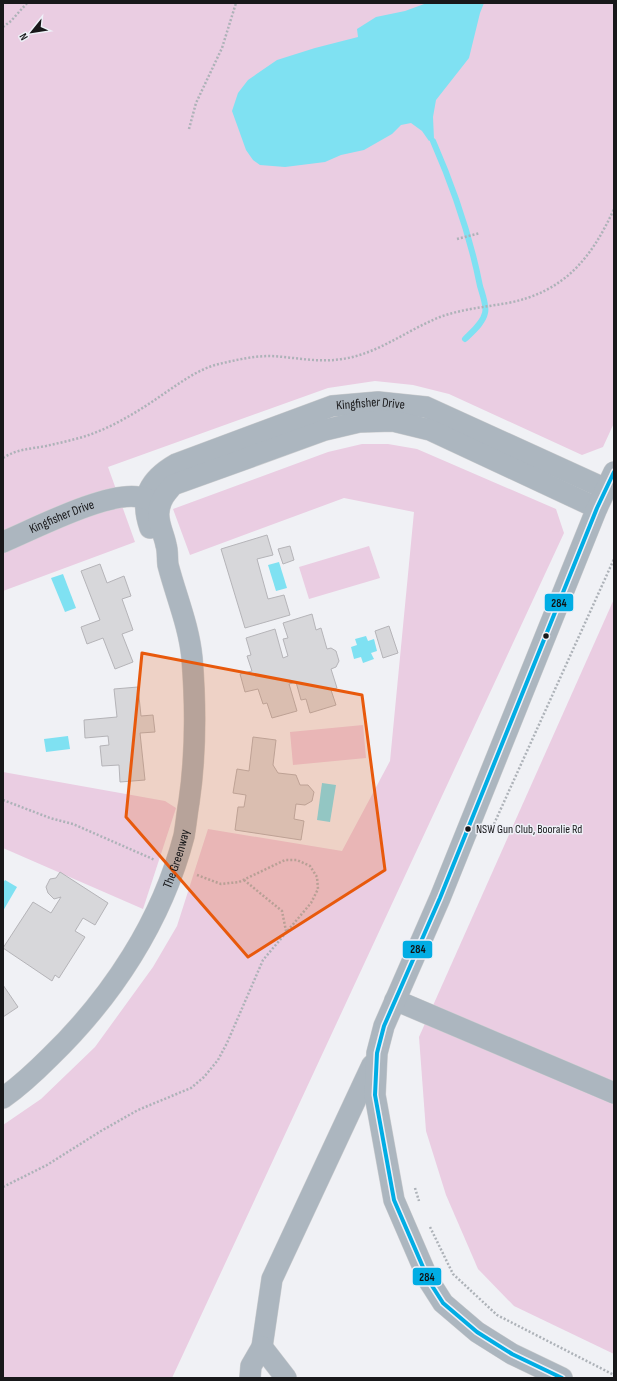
<svg xmlns="http://www.w3.org/2000/svg" width="617" height="1381" font-family="'Sofia Sans Condensed',sans-serif">
<rect width="100%" height="100%" fill="#f0f1f5"/>
<g fill="#eacde2">
<path d="M3,3H614V423L603,447L582,455L449,394L413,385L375,381L328,388L108,467L135,542L3,591Z"/>
<path d="M362,444H388L417,449L556,509L564,533L172,1378H3V1125L41,1099L95,1047L153,967L177,926L208,829L342,851L390,761L414,512L344,498L190,555L173,509L328,452Z"/>
<path d="M369,546L380,578L309,599L299,567Z"/>
<path d="M614,599V1354L514,1306L478,1269L446,1195L426,1131L419,1037Z"/>
<path d="M363,725L366,758L293,765L290,732Z"/>
<path d="M3,772L165,801L176,808L143,909L3,848Z"/>
</g>
<g fill="#7fe1f2">
<path d="M427,3H484L480,13L469,58L436,100L433,117L434,139L429,141L422,131L411,123L401,125L392,134L364,150L341,155L325,162L285,167L260,165L253,160L246,150L232,111L238,93L248,80L277,60L315,48L358,37L357,29L376,17L405,11Z"/>
<path d="M279,562L287,588L276,591L268,565Z"/>
<path d="M63,574L76,608L65,612L51,578Z"/>
<path d="M366,636L368,641L374,639L377,651L371,653L374,659L363,663L361,657L354,659L351,647L357,645L355,639Z"/>
<path d="M68,736L70,749L46,752L44,739Z"/>
<path d="M322,783L336,785L330,822L317,820Z"/>
<path d="M5,880L17,887L3,911V883Z"/>
</g>
<g fill="none" stroke-linecap="round" stroke-linejoin="round">
<path stroke="#7fe1f2" stroke-width="6" d="M433,141C454,189 470,235 480,286C482,293 487,306 485,313C483,323 472,332 465,339"/>
</g>
<g fill="#d7d7da" stroke="#b5b4b8">
<path d="M267,535L273,555L257,559L268,599L284,595L290,615L245,628L221,549Z"/>
<path d="M290,546L294,560L283,564L278,549Z"/>
<path d="M100,564L107,583L124,576L131,596L122,599L133,630L122,634L133,662L115,669L103,638L87,644L81,627L100,620L81,571Z"/>
<path d="M312,614L316,630L321,628L327,649L331,648L336,651L339,661L336,667L331,669L337,688L331,690L336,705L310,713L306,699L301,700L296,682L289,684L297,711L272,718L267,703L263,704L258,689L245,692L240,674L252,671L247,656L251,655L246,638L275,629L283,658L288,656L283,639L288,638L283,623Z"/>
<path d="M389,626L398,653L383,658L375,631Z"/>
<path d="M138,687L141,716L153,715L155,732L140,733L145,780L120,782L119,765L102,766L100,746L109,745L108,736L85,738L84,720L117,717L114,689Z"/>
<path d="M253,737L276,740L273,765L278,773L296,775L300,785H308L314,792L312,801L305,805L296,804L294,819L304,821L301,840L235,830L238,807H244L246,795L233,793L237,769L249,771Z"/>
<path d="M60,872L108,903L95,925L83,918L75,931L85,937L59,978L55,975L52,981L3,948L33,902L51,913L61,897L54,899L48,893L46,887L50,879L56,878Z"/>
<path d="M3,985L18,1007L3,1017Z"/>
</g>
<g fill="none" stroke-linecap="round" stroke-linejoin="round">
<g stroke="#cecfd1" stroke-width="22">
<g id="minor">
<path id="s1" d="M150,528C139,497 150,479 176,464L332,406L378,402L426,407L606,489"/>
<path id="s2" d="M3,542C34,529 107,491 139,497C146,498 153,502 160,504"/>
<path d="M395,1000L614,1093"/>
<path id="s3" d="M3,1098C20,1086 36,1071 50,1057C112,997 162,921 184,836C186,825 187,813 189,802C196,754 196,707 192,658C189,626 176,596 168,565C167,558 168,551 166,545C164,534 157,522 159,511C160,500 166,493 173,485L325,430L359,422L393,421L430,430L597,508"/>
<path d="M262,1347L272,1279L372,1065"/>
<path d="M250,1378L251,1366L262,1347L286,1378"/>
<path d="M562,1378L512,1354L477,1332L443,1303L429,1281L394,1200L375,1095L377,1053L384,1026L440,898L597,508L614,472"/>
</g>
</g>
<g stroke="#adb2b8" stroke-width="2.5" stroke-dasharray="2 2" stroke-linecap="butt">
<path d="M3,27L11,21L27,3"/>
<path d="M189,129L196,103L222,48L236,3"/>
<path d="M457,239L480,233"/>
<path d="M3,458C17,449 30,449 46,446C59,443 73,440 86,436C113,427 139,411 162,395C180,383 198,369 219,364C236,360 253,356 270,356C294,357 318,363 342,359C378,354 407,330 440,317C462,309 485,307 508,303C564,292 591,259 614,209"/>
<path d="M3,800L50,818L73,824L155,860"/>
<path d="M494,824L614,559"/>
<path d="M244,880L282,911L286,931"/>
<path d="M3,1187L47,1165L101,1131L138,1110L191,1088L204,1077L218,1060L227,1043L263,960L311,903L318,889L317,877L310,866L297,860H285L239,882L221,884L197,875"/>
<path d="M415,1188L419,1201"/>
<path d="M430,1227L453,1274L497,1315L614,1375"/>
</g>
<use href="#minor" stroke="#acb6bf" stroke-width="21"/>
<g stroke="#eef0f7" stroke-width="7">
<path id="bus-1" d="M562,1378L512,1354L477,1332L443,1303L429,1281L394,1200L375,1095L377,1053L384,1026L440,898L597,508L614,472"/>
</g>
<use href="#bus-1" stroke="#01ade4" stroke-width="4"/>
</g>
<path fill="#e8590c" fill-opacity="0.2" stroke="#e8590c" stroke-width="3" stroke-linejoin="round" d="M142,653L362,695L385,870L248,957L126,817Z"/>
<g fill="#18181a" stroke="#eef0f7" stroke-width="1.5">
<circle cx="546" cy="636" r="3.5"/>
<circle cx="468" cy="829" r="3.5"/>
</g>
<g text-anchor="middle" dominant-baseline="central" stroke-width="3" stroke-linejoin="round" paint-order="stroke">
<g font-size="12" fill="#18181a" stroke="#eef0f7" text-anchor="start">
<text x="476" y="829">NSW Gun Club, Booralie Rd</text>
</g>
<g font-size="13" fill="#18181a" stroke="#eef0f7">
<text stroke="none"><textPath href="#s1" startOffset="282">Kingfisher Drive</textPath></text>
<text stroke="none"><textPath href="#s2" startOffset="64">Kingfisher Drive</textPath></text>
<text stroke="none"><textPath href="#s3" startOffset="300">The Greenway</textPath></text>
</g>
</g>
<g stroke="#eef0f7" stroke-width="1.5">
<rect x="544" y="593" width="30" height="19" rx="4" fill="#01ade4"/>
<rect x="402" y="940" width="31" height="19" rx="4" fill="#01ade4"/>
<rect x="412" y="1267" width="30" height="19" rx="4" fill="#01ade4"/>
</g>
<g font-size="11" text-anchor="middle" font-weight="bold" fill="#111">
<text x="559" y="607">284</text>
<text x="418" y="953">284</text>
<text x="427" y="1281">284</text>
</g>
<rect width="617" height="1381" fill="none" stroke="#18181a" stroke-width="8"/>
<g transform="translate(32 32) rotate(240)" stroke="#eef0f7" stroke-width="3" paint-order="stroke">
<path d="M0-3L7 15L0 10L-7 15Z" fill="#18181a"/>
<text y="-6" font-size="11" font-weight="bold" text-anchor="middle" fill="#18181a">N</text>
</g>
</svg>
